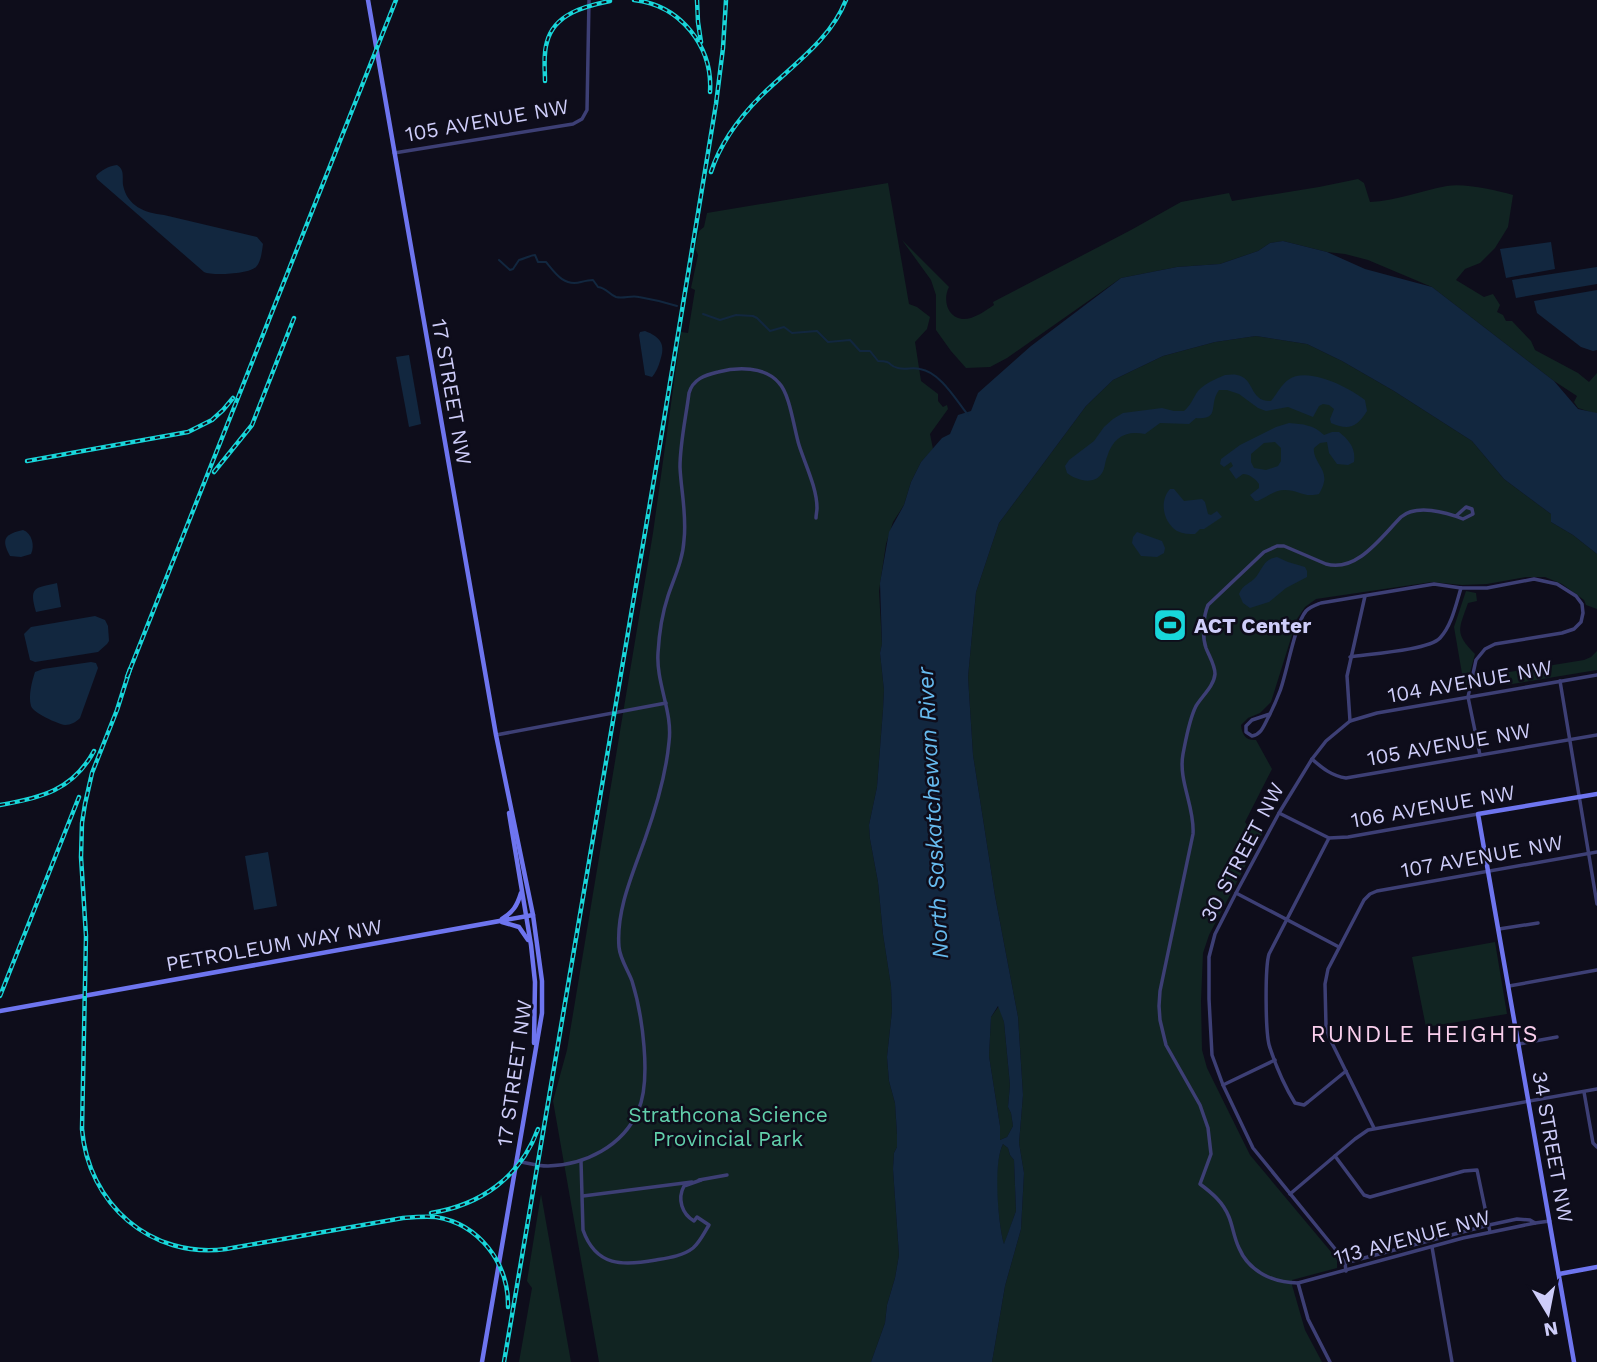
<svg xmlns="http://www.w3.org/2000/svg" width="1597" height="1362" font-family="'Work Sans',sans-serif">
<rect width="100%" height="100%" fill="#0e0d1b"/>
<g fill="#112422">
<path d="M1358,179L1364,183L1370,202C1396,201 1420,191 1447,186C1464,183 1495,190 1513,195L1508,227L1495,248L1480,263L1465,269L1456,280L1484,297L1493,294L1500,305L1497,312L1503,315L1506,321H1512L1531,341L1535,350L1578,373L1589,382L1597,373V414L1578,408L1574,402L1577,396L1554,381L1432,287L1368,260L1345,254L1327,252L1283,241L1270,243L1258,251L1220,264L1177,267L1121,278L1007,358L990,367L966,368L951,351L936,330V295L931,280L902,240L949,287C943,298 946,317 962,319C973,320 985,311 994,305L993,302L1131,230L1181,202L1229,193L1232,201L1319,187Z"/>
<path d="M888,183L909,304L917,307L930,317L927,329L915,342L921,381L938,394V401L943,407L947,405L948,409L930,434L933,449L921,462L911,482L904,505L893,522L886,544L879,591L882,644L880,653L884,690L883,710L877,787L869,825L870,839L878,882L883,934L891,986L892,1011L887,1057L889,1081L895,1103L897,1134V1147L894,1153L893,1169L899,1255L895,1278L887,1305L885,1323L871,1362H599L553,1101L567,1050L653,533L681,332L688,333L695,290L691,288L698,255L695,248L699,231L704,227L707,213Z"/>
<path d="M1256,336L1307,344L1342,361L1394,391L1472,441L1504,479L1551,514V522L1573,535L1597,554V609L1586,605L1584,600L1562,584L1545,577H1526L1487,584L1462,585L1432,582L1316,599L1305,607L1297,619L1271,702L1260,713L1248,718L1241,725C1242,735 1246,741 1256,740L1272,769L1245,822L1248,826L1262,834L1209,935L1203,953L1201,1001L1202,1050L1207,1068L1250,1155L1337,1259V1268L1292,1280V1285L1305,1330L1322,1362H992L1005,1286L1021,1229L1024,1173L1019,1143L1023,1095L1018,1017L995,896L973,755L968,677L976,592L999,523L1086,406L1113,380L1163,356L1215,342Z"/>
<path d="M1466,591L1476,593L1477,601L1468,603C1459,629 1454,633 1475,654L1465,691L1454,627Z"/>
<path d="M1597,651V670L1506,685L1503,673L1584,660L1591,657Z"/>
<path d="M1495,942L1507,1014L1426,1027L1412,957Z"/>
<path d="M999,1006L1004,1022L1010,1085L1008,1107L1011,1113L1013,1126L1007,1137L1000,1140V1126L989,1056L991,1017Z"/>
<path d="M1003,1144L1008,1148L1010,1155L1014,1160L1016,1211L1004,1245C998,1221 992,1165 1003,1144Z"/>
<path d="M541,1194L571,1362H519L532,1288L527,1281Z"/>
</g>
<g fill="#12273f" fill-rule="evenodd">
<path d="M117,165C125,170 122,176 123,185C127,206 145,213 164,215L257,237L263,244C262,251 261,262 256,267C249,274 212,276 204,272L97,179L96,176C101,170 109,166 117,165Z"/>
<path d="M1283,241L1327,252L1365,269L1432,287L1554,381L1578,409L1597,413V554L1573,535L1551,522V514L1504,479L1472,441L1394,391L1342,361L1307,344L1256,336L1215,342L1163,356L1113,380L1086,406L999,523L976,592L968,677L973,755L995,896L1018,1017L1023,1095L1019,1143L1024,1173L1021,1229L1005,1286L992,1362H871L885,1323L887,1305L895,1278L899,1255L893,1169L894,1153L897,1147V1134L895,1103L889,1081L887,1057L892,1011L891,986L883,934L878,882L870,839L869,825L877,787L883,710L884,690L880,653L882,644L880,583L889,532L904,505L911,482L921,462L942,438L950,434L958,415L971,411L978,393L1031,346L1121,278L1177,267L1220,264L1258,251L1270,243ZM998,1006L1004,1022L1010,1085L1008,1107L1011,1113L1013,1126L1007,1137L1000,1140V1126L989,1056L991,1017ZM1003,1144L1008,1148L1010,1155L1014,1160L1016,1211L1004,1244C998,1224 993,1162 1003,1144Z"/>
<path d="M1551,242L1555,269L1506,278L1500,249Z"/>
<path d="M1597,267V284L1516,298L1512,280Z"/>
<path d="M1597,290V350L1593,351L1581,347L1537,313L1534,301Z"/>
<path d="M645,331C661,337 666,345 660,361C658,368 656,372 652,377L645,375L639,335L640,332Z"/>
<path d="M409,355L421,424L409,427L396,357Z"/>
<path d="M1225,375C1229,375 1233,374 1237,375C1255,378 1249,402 1271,401C1277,394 1281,385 1288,380C1307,366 1348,387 1365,400L1367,411C1357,427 1349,431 1331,423L1330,419L1334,409L1329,405L1323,404L1319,406L1313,417L1288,407L1266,411L1258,408L1239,394L1227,390H1219C1208,405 1221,420 1196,418L1189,424L1160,423L1145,434C1126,430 1113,437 1107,457C1105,461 1105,469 1102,473C1094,486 1076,480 1067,473L1065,466L1069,460L1094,441L1104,427L1113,419L1123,413L1162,408L1174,411H1184C1191,405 1193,398 1198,391C1205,383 1216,379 1225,375Z"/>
<path d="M1289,423C1303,424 1314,425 1324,435L1332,432H1339C1349,440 1356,448 1354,462L1348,465L1337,464L1329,453L1327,442L1320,443L1314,448C1312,460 1327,469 1324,482C1323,487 1321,490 1319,494C1304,498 1298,490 1285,490C1274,490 1267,497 1258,501H1255L1250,495L1259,488V484C1256,479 1249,474 1243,474L1236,479L1229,469L1233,466L1231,462L1224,467L1220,464L1221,459L1240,445L1276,427ZM1275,442L1281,448V461L1278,466L1266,470L1254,468L1251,462V454L1264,443Z"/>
<path d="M1170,489H1174L1184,501L1202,499L1205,502L1208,514L1211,515L1217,511L1222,517L1204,529H1200L1195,534C1189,534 1183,534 1177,531C1163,522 1159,501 1170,489Z"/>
<path d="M23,530C32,533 35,546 31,554L21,557L10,556C0,538 6,534 23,530Z"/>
<path d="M1137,532L1162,541L1165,548L1164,553L1157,557L1141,556L1132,543L1133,537Z"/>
<path d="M1277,557L1288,562L1305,567L1307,571V577L1286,588L1269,602L1250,608L1243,603L1239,594C1243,584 1250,584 1256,577C1263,568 1264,559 1277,557Z"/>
<path d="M57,583L61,607L36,612C29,587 34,588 57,583Z"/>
<path d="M95,616L105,620L108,626L109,641L107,644L98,652L35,662L30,660L24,634L31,627Z"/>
<path d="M91,662L96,663L98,668L80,718C76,722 71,725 65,725C58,724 33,713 31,706C28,696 32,681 35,672L43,669Z"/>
<path d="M268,852L277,906L254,910L245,856Z"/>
</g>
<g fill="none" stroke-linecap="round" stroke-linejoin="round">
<g stroke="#12273f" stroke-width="2">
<path d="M499,260L510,270L513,269L519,260C524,259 531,255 535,255L538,262H546C555,273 564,287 581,282C585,281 589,280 593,280L598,287C607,288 608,294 616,297C624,299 631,295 639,297C651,299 664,302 677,306"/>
<path d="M703,314L720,320L736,315L753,316L757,318L770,331L784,327L792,333L817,331L828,342L850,340L860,351H870L878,361C894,361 887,366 898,368C905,370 913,367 920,369C940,372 956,400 968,415"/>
</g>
<g stroke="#3d3f75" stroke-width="3.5">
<path d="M394,153L573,124L582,119L587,110L589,0"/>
<path d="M1350,657C1369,654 1429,650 1440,638C1452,625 1456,604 1461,588"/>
<path d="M1560,681L1597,904"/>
<path d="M1270,714L1252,720L1246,726V732L1252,736C1262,734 1264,725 1269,716C1273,708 1277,699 1280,691C1287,672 1295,624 1306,611C1310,607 1316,605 1321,603L1434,584L1461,588H1487L1534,579L1557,584L1576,596L1582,604L1583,613L1581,622L1574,629L1562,633L1495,644L1485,649L1476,660L1468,697L1480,755"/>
<path d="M1350,721L1347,676L1365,596"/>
<path d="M496,735L666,703"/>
<path d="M1312,759C1322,768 1332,776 1346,778L1597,735"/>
<path d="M1279,813L1329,838L1348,837L1478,814"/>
<path d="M1329,838L1269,954C1265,967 1265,1035 1270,1048C1276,1066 1285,1087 1295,1103L1304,1105L1308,1102L1346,1071"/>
<path d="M1236,893L1339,947"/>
<path d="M1499,929L1538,923"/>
<path d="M1509,986L1597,970"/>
<path d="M1519,1044L1557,1037"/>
<path d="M1223,1085L1275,1060"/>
<path d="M1584,1092L1593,1143L1597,1147"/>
<path d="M1374,1128L1329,1037L1326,1026L1325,984L1328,969L1364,900L1370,894L1377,891L1597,852"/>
<path d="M1335,1156L1364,1195L1370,1197L1464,1171L1477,1170L1490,1232"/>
<path d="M517,1161C527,1163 538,1166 548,1166C585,1165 623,1146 638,1111C652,1080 642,1013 632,981C628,970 620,959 619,947C616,910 633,873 645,839C656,808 666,775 669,742C673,712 656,683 658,653C659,635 662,614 668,596C674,578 683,560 684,540C687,515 681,491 680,467C680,443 686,417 689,393C693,379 705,375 718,372C737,367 765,366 779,383C790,394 794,429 799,445C805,464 817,488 817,508C817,511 816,515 816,518"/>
<path d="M581,1161L583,1230C596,1267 623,1266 656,1260C668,1258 683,1256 693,1248C700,1242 704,1233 709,1225L697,1217L694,1221C682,1214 677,1199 684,1186L701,1180"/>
<path d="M699,1180L727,1175"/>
<path d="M1290,1194L1355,1139L1368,1130L1597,1089"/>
<path d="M583,1196L692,1182"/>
<path d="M1535,1223L1550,1221"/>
<path d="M1432,1247L1452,1362"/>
<path d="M1345,1263L1489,1225L1517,1219L1530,1220L1535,1223L1463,1238L1298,1283C1274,1283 1249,1272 1239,1248C1234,1238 1233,1227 1229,1217C1223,1202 1212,1193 1200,1184L1211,1154L1208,1128L1200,1105L1166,1045L1160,1020L1159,1006L1160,991L1193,834C1195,807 1178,781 1183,754C1186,739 1189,720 1196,706C1202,696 1214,686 1215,674C1215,665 1209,656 1206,648C1202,636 1203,617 1208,605L1264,552L1277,546H1284L1326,564C1357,573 1382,536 1401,517C1416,504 1446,512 1463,519L1473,514L1472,509L1466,507L1456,516"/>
<path d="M1346,1271L1345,1263L1336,1250L1253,1148L1223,1085L1212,1055L1209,999V957L1215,934L1236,893L1279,813L1312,759L1326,741L1350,721L1377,713L1597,675"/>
<path d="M1298,1283L1308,1319L1330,1362"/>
</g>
<g stroke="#6e75ef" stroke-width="4.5">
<path d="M368,0L496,735L533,915L542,981V1013L482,1362"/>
<path d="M509,813L531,945L535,982L534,1043"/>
<path d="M502,919C513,912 517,906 521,893"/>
<path d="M502,922L519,927L528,940"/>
<path d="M0,1011L533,915"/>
<path d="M1559,1274L1597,1267"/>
<path d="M1574,1362L1478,814L1597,794"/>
</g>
<g stroke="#18d6da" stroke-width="4.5">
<g id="rail">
<path d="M634,0C680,5 713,46 710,92"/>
<path d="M697,0L698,22L701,42"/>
<path d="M545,81C545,69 543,54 547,42C554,14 585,6 610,1"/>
<path d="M711,172C720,144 740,117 761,96C791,66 830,41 846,0"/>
<path d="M27,461L188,432L212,420L223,410L233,398"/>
<path d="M214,472L252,425L294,318"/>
<path d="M130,669L117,710L92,773L85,804L82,823L81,857L86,936L82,1129C88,1204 151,1259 226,1249L403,1218C414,1217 425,1216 436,1217C479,1224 509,1263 508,1307"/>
<path d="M127,677L396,0"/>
<path d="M0,805C41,798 73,790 94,751"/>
<path d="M0,996L79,797"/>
<path d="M431,1213C480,1205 520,1178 538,1129"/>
<path d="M504,1362L659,450L716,104L723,48L726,0"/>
</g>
</g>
<use href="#rail" stroke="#0e0d1b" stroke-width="2" stroke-dasharray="5" stroke-linecap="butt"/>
</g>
<defs>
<g id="stadium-square" transform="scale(1.75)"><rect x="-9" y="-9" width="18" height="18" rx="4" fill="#18d6da" stroke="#0e0d1b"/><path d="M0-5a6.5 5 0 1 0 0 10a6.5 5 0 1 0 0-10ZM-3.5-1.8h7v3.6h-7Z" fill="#111"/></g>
</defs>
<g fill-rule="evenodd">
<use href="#stadium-square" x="1170" y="625"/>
</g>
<g text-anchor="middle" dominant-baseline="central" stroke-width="5" stroke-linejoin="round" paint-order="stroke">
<g font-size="21" fill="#cecdf9" stroke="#0e0d1b">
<text transform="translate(487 120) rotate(-10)">105 AVENUE NW</text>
<text transform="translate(452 392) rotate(80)">17 STREET NW</text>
<text transform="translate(1470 681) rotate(-10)">104 AVENUE NW</text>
<text transform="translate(1449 744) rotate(-10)">105 AVENUE NW</text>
<text transform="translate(1433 806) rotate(-10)">106 AVENUE NW</text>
<text transform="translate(1242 852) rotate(-62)">30 STREET NW</text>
<text transform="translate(1482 856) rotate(-10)">107 AVENUE NW</text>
<text transform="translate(274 945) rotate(-10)">PETROLEUM WAY NW</text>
<text transform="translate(514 1073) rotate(-82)">17 STREET NW</text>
<text transform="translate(1553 1147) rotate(80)">34 STREET NW</text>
<text transform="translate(1412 1237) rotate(-15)">113 AVENUE NW</text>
</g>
<g font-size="21" font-weight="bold" fill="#cecdf9" stroke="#0e0d1b" text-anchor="start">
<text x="1194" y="625">ACT Center</text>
</g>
<g font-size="21" fill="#62d0ac" stroke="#0e0d1b">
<text x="728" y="1114">Strathcona Science<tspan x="728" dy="24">Provincial Park</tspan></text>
</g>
<g font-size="23" font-style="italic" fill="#66baee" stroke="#0e0d1b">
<text transform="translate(933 813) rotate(-93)">North Saskatchewan River</text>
</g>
<g font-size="23" letter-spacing="2" fill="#facfed" stroke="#0e0d1b">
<text x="1425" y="1034">RUNDLE HEIGHTS</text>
</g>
</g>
<g transform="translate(1548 1313) rotate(170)" stroke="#0e0d1b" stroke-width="5" paint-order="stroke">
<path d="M0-5L12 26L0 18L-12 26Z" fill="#cecdf9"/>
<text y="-10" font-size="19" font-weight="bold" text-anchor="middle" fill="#cecdf9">N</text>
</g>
</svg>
